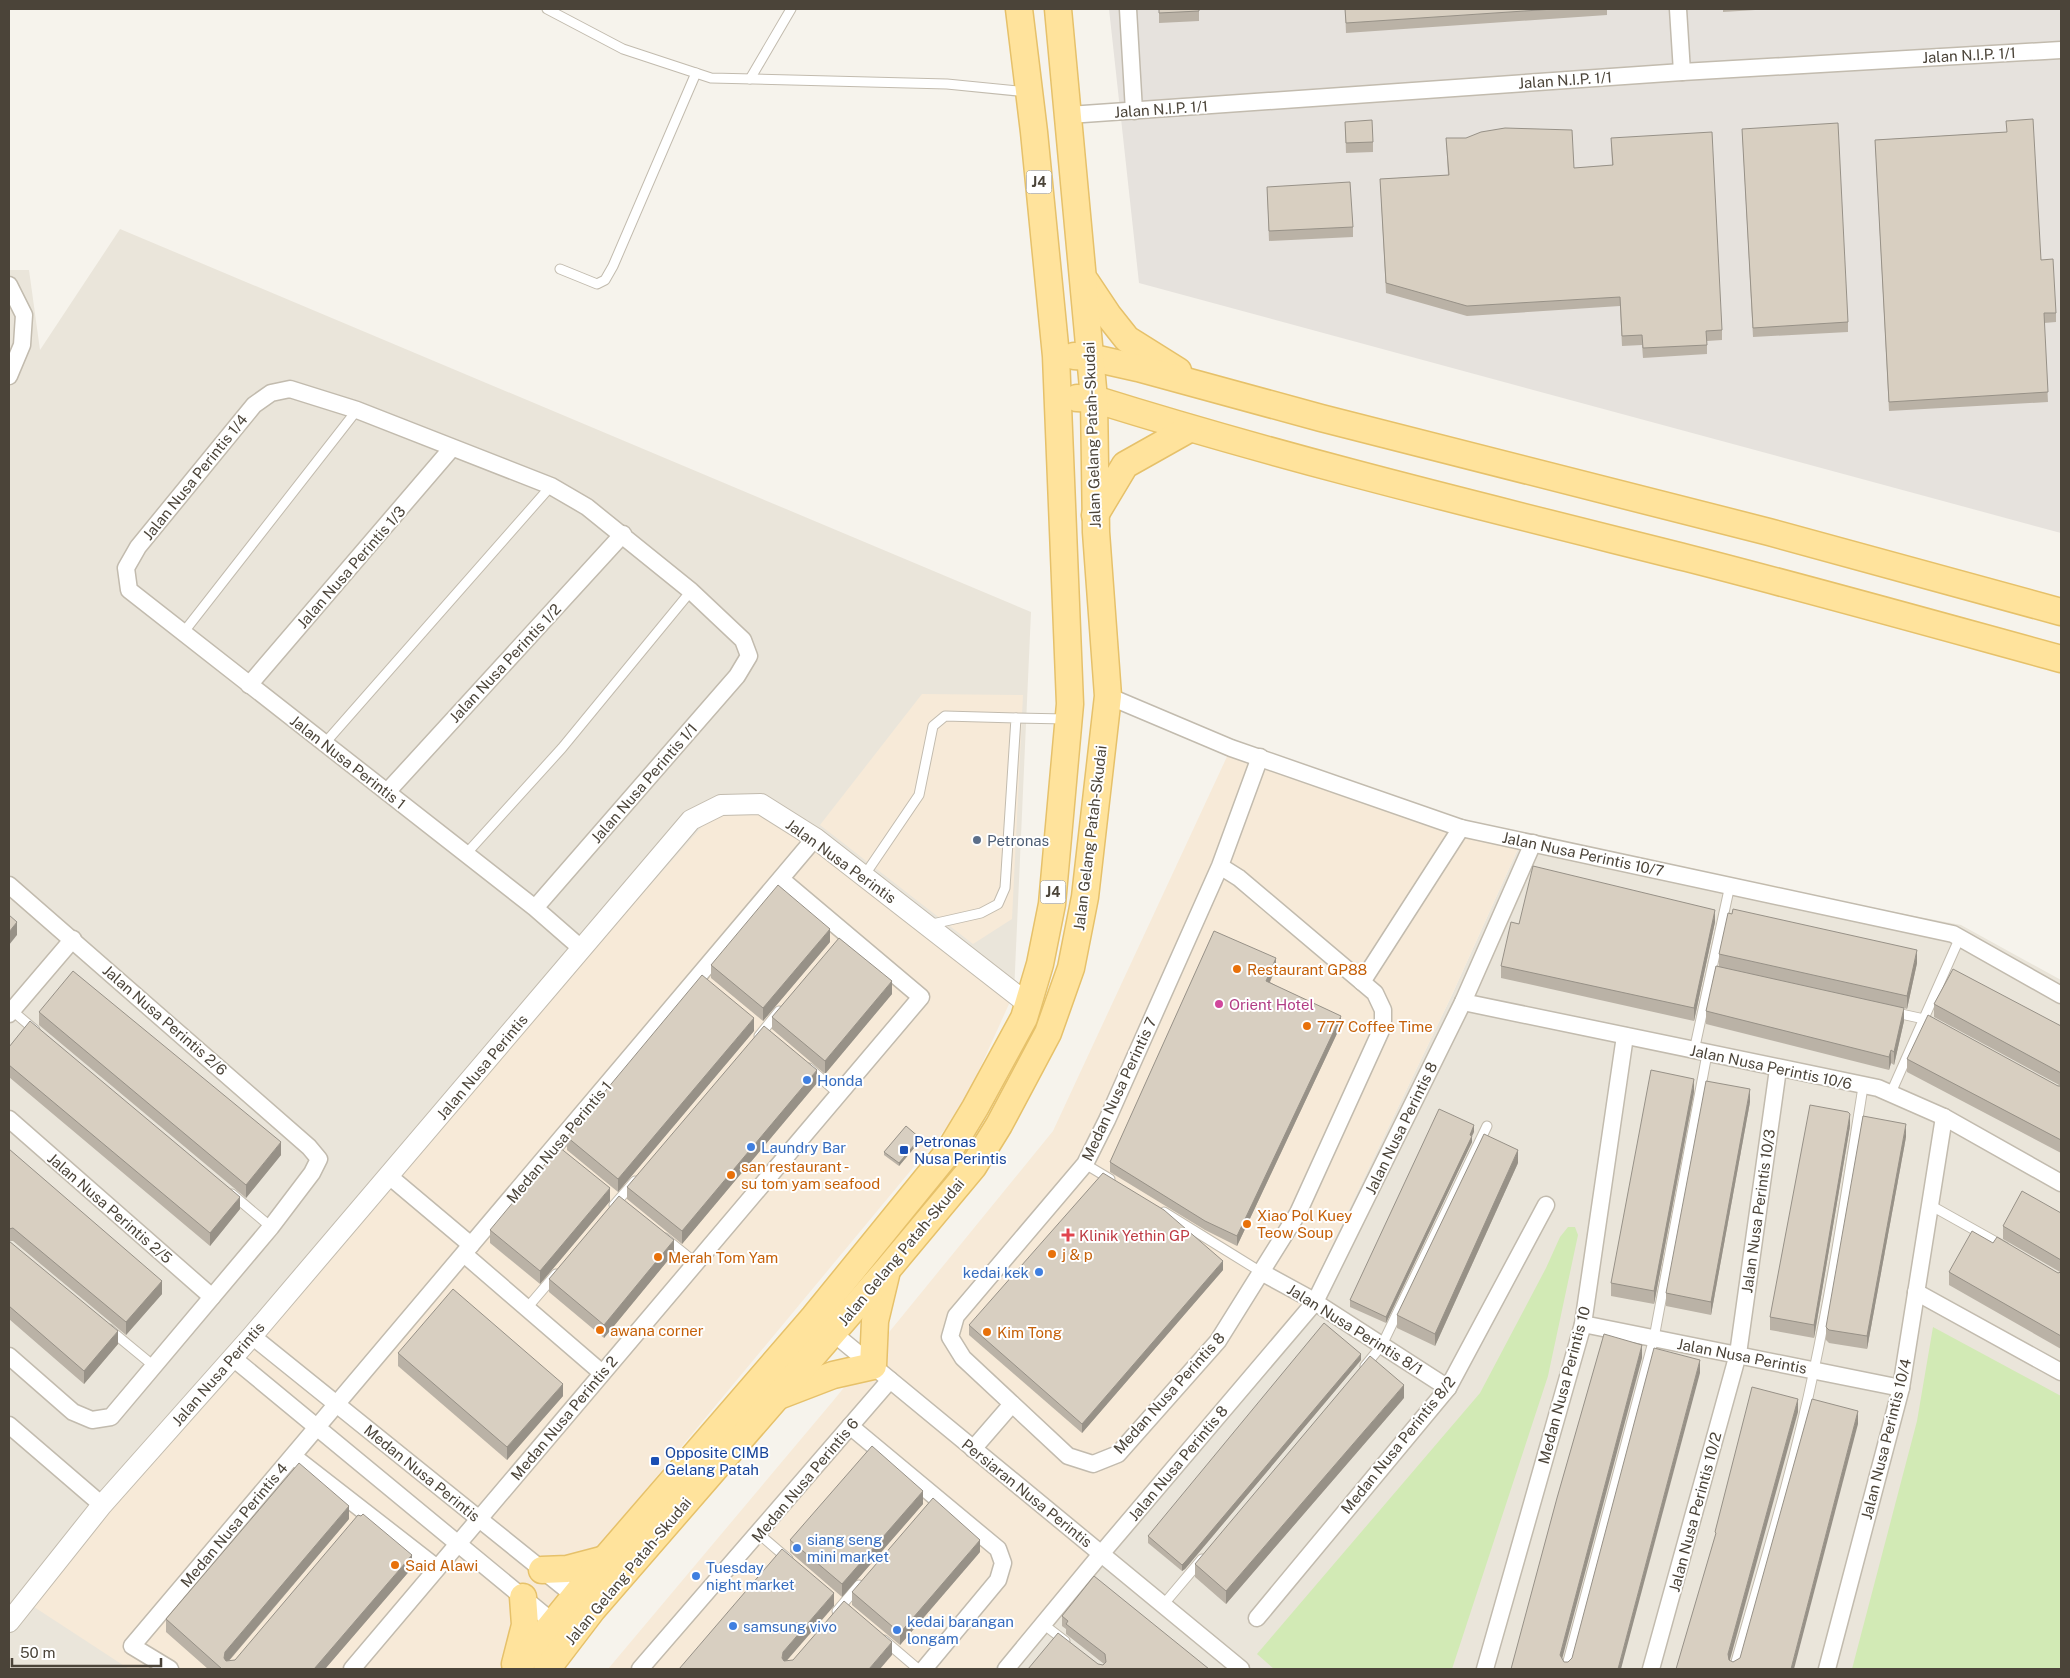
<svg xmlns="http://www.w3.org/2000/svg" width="2070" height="1678" font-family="'Public Sans',sans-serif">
<rect width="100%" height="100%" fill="#f6f3ec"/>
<g fill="#eae5da">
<path d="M120,229L1031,612L1014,993L493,1669H9V270H29L40,350Z"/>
<path d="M1522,840L1961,925L2061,980V1669H994L1307,1297L1451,997Z"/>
</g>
<g fill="#f7ead8">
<path d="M922,694L1023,695L1012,919L973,944L820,825Z"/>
<path d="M1231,748L1522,840L1451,997L1307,1297L994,1669H608L833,1401L1053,1131Z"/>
<path d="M761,804L1014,993L961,1110L565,1587L500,1669H129L28,1603L229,1379L489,1067L721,805Z"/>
</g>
<path fill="#e6e2dd" d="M1109,9H2061V533L1139,283Z"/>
<g fill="#d2eab5">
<path d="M1568,1227H1575L1578,1235L1548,1376L1452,1669H1274L1257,1654L1480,1393L1546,1268L1560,1237Z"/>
<path d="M1933,1327L2061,1396V1669H1852L1917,1421Z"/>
</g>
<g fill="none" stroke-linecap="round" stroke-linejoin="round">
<g stroke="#c2bbae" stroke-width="11">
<g id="service">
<path d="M547,9L623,49L711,78L947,84L1027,92"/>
<path d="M750,79L791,9"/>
<path d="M560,269L597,284L605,280L613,266L696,73"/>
<path d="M183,633L357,410"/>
<path d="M1016,718L1066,719"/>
<path d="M325,743L551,486"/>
<path d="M466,854L562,748L691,591"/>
<path d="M864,876L919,795L933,726L945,716L1016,718L1005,888L998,904L981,913L928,925"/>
<path d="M9,1008L35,1030"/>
<path d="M1892,1012L1924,1019L1935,1025"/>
<path d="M759,1036L779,1011"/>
<path d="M1694,1051L1730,885"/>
<path d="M809,1068L839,1094"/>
<path d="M1890,1095L1960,937"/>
<path d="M1085,1164L1110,1179"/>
<path d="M232,1194L271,1227"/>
<path d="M614,1205L635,1181"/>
<path d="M1930,1205L2005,1247"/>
<path d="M1164,1212L1261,1272"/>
<path d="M665,1238L696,1263"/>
<path d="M527,1308L556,1274"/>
<path d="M109,1329L155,1367"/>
<path d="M1365,1366L1382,1345L1487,1126"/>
<path d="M759,1534L788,1559"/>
<path d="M1163,1605L1202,1559"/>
<path d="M837,1611L859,1585"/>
<path d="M1043,1624L1065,1641"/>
<path d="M884,1640L918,1669"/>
<path d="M1566,1669L1654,1338L1707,1054"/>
<path d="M1734,1669C1762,1570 1793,1471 1814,1370C1834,1276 1848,1181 1863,1087"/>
</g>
</g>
<g stroke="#c2bbae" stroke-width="19">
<g id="minor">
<path d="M1128,9L1134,111"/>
<path d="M1678,9L1682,72"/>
<path d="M1069,115L1682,72L2061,50"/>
<path d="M9,285L24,315L22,345L9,376"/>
<path d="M249,685L452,448"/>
<path d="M1108,696L1231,748L1461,828L1953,934L2061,995"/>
<path d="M387,792L623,534"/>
<path d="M1220,866L1239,878L1375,993L1383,1010V1026L1298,1213L1218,1341L1118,1454L1093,1464L1068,1456L963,1358L950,1337L956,1316L1085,1164L1107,1120L1220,866L1260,757"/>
<path d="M9,885L309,1147L319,1159L312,1173L271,1227L111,1417L92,1420L73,1412L9,1356"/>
<path d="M535,908L737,676L749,656L743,640L691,591L587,507L551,486L357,410L290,389L271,393L254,405L138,547L126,568L129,590L535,908L582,949"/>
<path d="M1362,982L1461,828"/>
<path d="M1463,1002L1878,1088L1944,1117L2061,1183"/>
<path d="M9,1014L73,939"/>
<path d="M9,1119L212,1297"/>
<path d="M389,1176L471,1245"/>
<path d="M464,1254L602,1373"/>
<path d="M1261,1272L1307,1297L1448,1388"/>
<path d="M1916,1292L2061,1372"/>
<path d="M1583,1324L1901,1388"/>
<path d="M827,1328L1241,1669"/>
<path d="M252,1336L581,1601"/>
<path d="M233,1358L560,1628"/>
<path d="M9,1425L102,1505"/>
<path d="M850,1426L998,1549L1003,1563L998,1580L924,1669"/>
<path d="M973,1449L1012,1404"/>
<path d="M293,1456L437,1568"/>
<path d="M1257,1618L1448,1388L1546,1205"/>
<path d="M170,1669L132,1646L815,838"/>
<path d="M352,1669L921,997L781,879"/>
<path d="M640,1669L890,1380"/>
<path d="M1006,1669L1101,1554L1315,1302L1463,1002L1533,843"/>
<path d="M1485,1669L1583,1324L1625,1036"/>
<path d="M1651,1669L1738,1354L1778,1069"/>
<path d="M1827,1669L1901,1388L1944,1117"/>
</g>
</g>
<g stroke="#c2bbae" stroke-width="22">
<path id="tertiary" d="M9,1622L102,1505L252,1336L691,820L721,805L761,804L815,838L1028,1004"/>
</g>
<g stroke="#e6c16a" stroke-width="29">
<g id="primary">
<path d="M1086,282L1108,315L1127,339L1178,371"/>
<path d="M1074,356L1089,357L1138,368L1321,418L1769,532L2061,612"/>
<path d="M1077,398L1094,399C1289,460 1488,508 1687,558C1812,590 1937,625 2061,659"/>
<path d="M1095,515L1125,465L1189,429"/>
<path d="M781,1395L833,1375L873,1366L875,1321L886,1275"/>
<path d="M542,1570L567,1569L605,1559"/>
<path d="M515,1664L525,1625L523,1597"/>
<path d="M516,1669L605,1559L814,1317L949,1151L975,1108L1024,1018L1040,964L1052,904L1070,704L1056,356L1034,132L1019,9"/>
<path d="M547,1669L592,1610L887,1270L973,1167L999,1125L1048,1033L1071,968L1085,897L1108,696L1096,532L1094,399L1058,9"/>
</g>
</g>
<use href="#service" stroke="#fff" stroke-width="9"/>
<use href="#minor" stroke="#fff" stroke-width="16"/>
<use href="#tertiary" stroke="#fff" stroke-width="20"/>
<use href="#primary" stroke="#ffe39c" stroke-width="26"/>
</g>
<g fill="#bab2a6">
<path d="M1159,9H1199V21L1159,23Z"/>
<path d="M1345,9H1607V15L1346,33Z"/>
<path d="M1723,9H1771L1723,12Z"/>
<path d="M2006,121L2041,260L2056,313V322L2044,323L2048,402L1889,411L1875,140L2007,132Z"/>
<path d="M1345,122L1373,142V152L1346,153Z"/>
<path d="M1742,129L1848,322V332L1753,337Z"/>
<path d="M1446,138H1466L1574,168L1612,165L1611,138L1722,330V340L1707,341V354L1643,358L1642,345L1622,346L1620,306L1467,316L1386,293L1380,179L1448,175Z"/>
<path d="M1267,187L1353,227V237L1269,241Z"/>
<path d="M1715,922L1694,1021L1501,978V966L1519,924Z"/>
<path d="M830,942L763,1021L711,978V965Z"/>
<path d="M1719,954L1917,963L1907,1009L1904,1008V1021L1894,1065L1891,1063L1889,1070L1706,1024V1011L1719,967Z"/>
<path d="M1276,968L1270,982L1341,1025L1237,1246L1205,1230L1110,1172V1162Z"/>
<path d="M892,994L825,1074L772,1029V1017Z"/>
<path d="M1934,1004L2061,1026V1153L1907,1072V1059L2061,1086L1934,1017Z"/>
<path d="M39,1012L281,1155L246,1198L39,1025Z"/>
<path d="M754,1031L618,1192L567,1150V1137Z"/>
<path d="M9,1047L240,1209L210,1246L9,1077Z"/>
<path d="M817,1083L682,1244L627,1199V1187Z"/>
<path d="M1694,1092L1654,1304L1611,1296V1283Z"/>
<path d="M1750,1102L1711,1315L1666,1306V1293Z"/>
<path d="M1850,1126L1814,1338L1770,1330V1317Z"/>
<path d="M1474,1132L1472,1136V1142L1386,1323L1350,1307V1300Z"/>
<path d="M1906,1137L1867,1349L1829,1343L1826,1340V1327Z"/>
<path d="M920,1141L899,1166L884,1155V1152Z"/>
<path d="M9,1149L162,1294L126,1335L13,1241H9L118,1344L84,1384L9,1319Z"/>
<path d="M1518,1163L1435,1346L1397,1328V1315Z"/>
<path d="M610,1201L540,1284L490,1243V1230Z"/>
<path d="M2061,1213V1349L1949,1285V1272L1993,1243L2058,1273L2060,1272L2003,1239V1226Z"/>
<path d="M674,1253L604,1338L549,1292V1279Z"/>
<path d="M1223,1270L1082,1433L969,1335V1325Z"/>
<path d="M398,1353L563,1396L507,1460L398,1366Z"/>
<path d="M1361,1360L1185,1569L1182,1571L1148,1543V1536Z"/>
<path d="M1404,1398L1226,1604L1195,1577V1564Z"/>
<path d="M923,1504L842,1597L790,1552V1540Z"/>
<path d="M349,1519L229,1661L235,1660L412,1568L325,1669H208L166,1632V1619Z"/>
<path d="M980,1552L900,1645L852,1605V1592Z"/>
<path d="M1062,1616L1209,1669H1028L1098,1664L1103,1665L1104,1664L1066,1634V1629L1062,1626Z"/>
</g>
<g fill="#979187">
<path d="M1715,910V922L1694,1021V1008Z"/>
<path d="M17,922V935L9,945V932Z"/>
<path d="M830,929V942L763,1021V1008Z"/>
<path d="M1917,950V963L1907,1009V996Z"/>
<path d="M1276,958V968L1266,990V981Z"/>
<path d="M892,981V994L825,1074V1061Z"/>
<path d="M1904,1008V1021L1894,1065V1052Z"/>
<path d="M1341,1016V1025L1237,1246V1236Z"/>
<path d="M754,1018V1031L618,1192V1179Z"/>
<path d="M1891,1050V1063L1889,1070V1057Z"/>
<path d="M817,1070V1083L682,1244V1231Z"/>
<path d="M1694,1079V1092L1654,1304V1291Z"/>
<path d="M1750,1089V1102L1711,1315V1302Z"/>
<path d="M1850,1114V1126L1814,1338V1325Z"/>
<path d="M1906,1124V1137L1867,1349V1336Z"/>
<path d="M1474,1125V1132L1472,1136V1142L1386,1323V1317Z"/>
<path d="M920,1138V1141L899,1166V1163Z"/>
<path d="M281,1142V1155L246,1198V1185Z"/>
<path d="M1518,1150V1163L1435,1346V1334Z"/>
<path d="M610,1188V1201L540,1284V1271Z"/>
<path d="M240,1197V1209L210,1246V1233Z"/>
<path d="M674,1240V1253L604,1338V1325Z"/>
<path d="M1223,1261V1270L1082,1433V1424Z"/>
<path d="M162,1281V1294L126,1335V1322Z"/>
<path d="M118,1331V1344L84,1384V1371Z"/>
<path d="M1642,1345V1358L1560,1667V1655Z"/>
<path d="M1361,1354V1360L1185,1569L1182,1571V1565Z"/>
<path d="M1700,1360V1373L1621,1669H1618Z"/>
<path d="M563,1384V1396L507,1460V1447Z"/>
<path d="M1404,1385V1398L1226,1604V1591Z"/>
<path d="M1798,1399V1412L1728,1667V1654Z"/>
<path d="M1858,1411V1424L1794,1669H1791Z"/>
<path d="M923,1491V1504L842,1597V1584Z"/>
<path d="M349,1506V1519L225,1665L224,1658L225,1652Z"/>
<path d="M980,1540V1552L900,1645V1633Z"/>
<path d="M412,1555V1568L325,1669H314Z"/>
<path d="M834,1593V1606L783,1665L782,1658L783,1652Z"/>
<path d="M892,1642V1655L880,1669H869Z"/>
</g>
<g fill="#d8cfc1" stroke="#979187">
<path d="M1159,9H1199V11L1159,13Z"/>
<path d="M1345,9H1554L1346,23Z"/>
<path d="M2033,119L2041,260L2053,259L2056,313H2044L2048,392L1889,402L1875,140L2007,132L2006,121Z"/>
<path d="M1372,120L1373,142L1346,143L1345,122Z"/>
<path d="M1838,123L1848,322L1753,328L1742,129Z"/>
<path d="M1505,128L1572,130L1574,168L1613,165L1611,138L1712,132L1722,330L1706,331L1707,345L1643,348L1642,335L1622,336L1620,297L1467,306L1386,283L1380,179L1449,175L1446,138H1466L1481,132Z"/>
<path d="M1350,182L1353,227L1269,231L1267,187Z"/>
<path d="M1533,866L1715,910L1694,1008L1501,966L1511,922L1519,924Z"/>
<path d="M778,885L830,929L763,1008L711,965Z"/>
<path d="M1733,909L1917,950L1907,996L1719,954L1728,913L1732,914Z"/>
<path d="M9,915L17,922L9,932Z"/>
<path d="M1214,931L1276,958L1266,981L1341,1016L1237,1236L1205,1221L1110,1162Z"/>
<path d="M839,938L892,981L825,1061L772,1017Z"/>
<path d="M1716,966L1904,1008L1894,1052L1891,1050L1889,1057L1706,1011Z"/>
<path d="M1953,969L2061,1026V1073L1934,1004Z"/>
<path d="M73,971L281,1142L246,1185L39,1012Z"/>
<path d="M702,975L754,1018L618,1179L567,1137Z"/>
<path d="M1928,1015L2058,1086H2061V1140L1907,1059Z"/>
<path d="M30,1021L240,1197L210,1233L9,1065V1047Z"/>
<path d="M764,1026L817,1070L682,1231L627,1187Z"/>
<path d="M1651,1070L1694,1079L1654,1291L1611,1283Z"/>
<path d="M1706,1081L1750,1089L1711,1302L1666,1293Z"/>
<path d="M1810,1105L1848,1112L1850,1114L1814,1325L1770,1317Z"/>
<path d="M1439,1109L1474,1125L1470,1135L1472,1136L1386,1317L1350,1300Z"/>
<path d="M1863,1116L1906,1124L1867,1336L1829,1330L1826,1327Z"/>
<path d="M906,1126L920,1138L899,1163L884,1152Z"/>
<path d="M1484,1134L1518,1150L1435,1334L1397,1315Z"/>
<path d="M559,1147L610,1188L540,1271L490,1230Z"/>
<path d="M9,1149L162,1281L126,1322L13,1228L9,1229Z"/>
<path d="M1103,1173L1164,1210L1223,1261L1082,1424L969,1325Z"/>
<path d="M2022,1191L2061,1213V1260L2003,1226Z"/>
<path d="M619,1196L674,1240L604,1325L549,1279Z"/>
<path d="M1972,1231L1993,1243L1997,1237L2058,1273L2061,1272V1336L1949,1272Z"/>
<path d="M9,1241L118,1331L84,1371L9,1306Z"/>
<path d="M453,1289L563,1384L507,1447L398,1353Z"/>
<path d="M1324,1323L1361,1354L1185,1562L1182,1565L1148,1536Z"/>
<path d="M1604,1334L1642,1345L1560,1655L1564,1662H1568L1572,1658L1654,1348L1700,1360L1618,1669H1511L1557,1498Z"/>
<path d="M1370,1356L1404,1385L1226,1591L1195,1564Z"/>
<path d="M1752,1387L1798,1399L1728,1654L1729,1660L1733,1662L1740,1658L1812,1399L1858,1411L1791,1669H1676L1716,1533L1715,1532Z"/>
<path d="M872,1446L923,1491L842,1584L790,1540Z"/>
<path d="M299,1463L349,1506L225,1652L224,1658L226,1661L235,1660L358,1515L361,1516L363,1514L412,1555L314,1669H222L166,1619Z"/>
<path d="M933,1498L980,1540L900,1633L852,1592Z"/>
<path d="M782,1549L834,1593L783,1652L782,1658L784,1661L793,1660L844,1601L892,1642L869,1669H679Z"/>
<path d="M1094,1576L1209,1669H1028L1058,1633L1098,1664L1103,1665L1106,1662L1105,1654L1066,1624L1068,1621L1062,1616Z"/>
</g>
<circle fill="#5c6f8a" stroke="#fff" stroke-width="2" cx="977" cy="840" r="5"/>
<g fill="#e8710a" stroke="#fff" stroke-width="2">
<circle cx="1237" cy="969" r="5"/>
<circle cx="1307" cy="1026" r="5"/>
<circle cx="731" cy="1175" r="5"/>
<circle cx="1247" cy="1224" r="5"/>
<circle cx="1052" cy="1254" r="5"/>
<circle cx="658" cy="1257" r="5"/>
<circle cx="600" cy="1330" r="5"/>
<circle cx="987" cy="1332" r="5"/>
<circle cx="395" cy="1565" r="5"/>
</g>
<circle fill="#d1479c" stroke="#fff" stroke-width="2" cx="1219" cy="1004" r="5"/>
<g fill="#3f7fe0" stroke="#fff" stroke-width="2">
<circle cx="807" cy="1080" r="5"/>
<circle cx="751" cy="1147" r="5"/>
<circle cx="1039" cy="1272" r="5"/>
<circle cx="797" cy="1548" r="5"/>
<circle cx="696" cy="1576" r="5"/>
<circle cx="733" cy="1626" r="5"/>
<circle cx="897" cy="1630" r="5"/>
</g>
<g fill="#1a4fb4" stroke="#fff" stroke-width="2">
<rect x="899" y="1145" width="10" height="10" rx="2.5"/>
<rect x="650" y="1456" width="10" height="10" rx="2.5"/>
</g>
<path fill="#e0444e" stroke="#fff" stroke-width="2" d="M1065.5 1227.5h5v5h5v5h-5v5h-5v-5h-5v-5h5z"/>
<g text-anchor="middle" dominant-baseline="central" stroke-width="4" stroke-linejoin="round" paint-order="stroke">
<g fill="#fff" stroke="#817c74" stroke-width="1">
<rect x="1026.5" y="170.5" width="25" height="23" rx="4"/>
<rect x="1040.5" y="880.5" width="25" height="23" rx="4"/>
</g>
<g font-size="14" font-weight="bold" fill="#4b4439">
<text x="1039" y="182">J4</text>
<text x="1053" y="892">J4</text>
</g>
<g font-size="15" fill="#4b4439" stroke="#fff">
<text transform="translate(1969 55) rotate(-3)">Jalan N.I.P. 1/1</text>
<text transform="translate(1565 80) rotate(-4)">Jalan N.I.P. 1/1</text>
<text transform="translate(1161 109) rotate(-4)">Jalan N.I.P. 1/1</text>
<text transform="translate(1092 435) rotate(-92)">Jalan Gelang Patah-Skudai</text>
<text transform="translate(195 477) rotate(-51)">Jalan Nusa Perintis 1/4</text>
<text transform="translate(351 567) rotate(-49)">Jalan Nusa Perintis 1/3</text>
<text transform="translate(505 663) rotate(-47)">Jalan Nusa Perintis 1/2</text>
<text transform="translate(348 762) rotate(38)">Jalan Nusa Perintis 1</text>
<text transform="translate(644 783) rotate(-49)">Jalan Nusa Perintis 1/1</text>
<text transform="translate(1090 838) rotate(-83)">Jalan Gelang Patah-Skudai</text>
<text transform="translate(1583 854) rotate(12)">Jalan Nusa Perintis 10/7</text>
<text transform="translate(841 861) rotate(36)">Jalan Nusa Perintis</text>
<text transform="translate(165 1020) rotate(41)">Jalan Nusa Perintis 2/6</text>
<text transform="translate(482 1067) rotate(-50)">Jalan Nusa Perintis</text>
<text transform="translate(1771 1067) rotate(12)">Jalan Nusa Perintis 10/6</text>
<text transform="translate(1119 1089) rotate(-65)">Medan Nusa Perintis 7</text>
<text transform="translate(1401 1128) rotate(-64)">Jalan Nusa Perintis 8</text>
<text transform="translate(559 1142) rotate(-50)">Medan Nusa Perintis 1</text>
<text transform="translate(110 1208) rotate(41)">Jalan Nusa Perintis 2/5</text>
<text transform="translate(1758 1211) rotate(-82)">Jalan Nusa Perintis 10/3</text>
<text transform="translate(901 1252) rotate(-50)">Jalan Gelang Patah-Skudai</text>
<text transform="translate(1355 1329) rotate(32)">Jalan Nusa Perintis 8/1</text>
<text transform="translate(1742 1356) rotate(11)">Jalan Nusa Perintis</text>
<text transform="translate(218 1374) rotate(-49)">Jalan Nusa Perintis</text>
<text transform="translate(1564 1385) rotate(-75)">Medan Nusa Perintis 10</text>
<text transform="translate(1169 1393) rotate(-48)">Medan Nusa Perintis 8</text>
<text transform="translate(564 1418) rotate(-50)">Medan Nusa Perintis 2</text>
<text transform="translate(1886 1439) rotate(-76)">Jalan Nusa Perintis 10/4</text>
<text transform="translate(1398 1445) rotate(-51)">Medan Nusa Perintis 8/2</text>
<text transform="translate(1178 1463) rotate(-50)">Jalan Nusa Perintis 8</text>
<text transform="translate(422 1473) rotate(39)">Medan Nusa Perintis</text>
<text transform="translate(805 1480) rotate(-50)">Medan Nusa Perintis 6</text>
<text transform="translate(1027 1493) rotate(39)">Persiaran Nusa Perintis</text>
<text transform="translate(1695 1512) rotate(-75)">Jalan Nusa Perintis 10/2</text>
<text transform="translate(234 1525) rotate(-50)">Medan Nusa Perintis 4</text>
<text transform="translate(628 1571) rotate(-50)">Jalan Gelang Patah-Skudai</text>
</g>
<g font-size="15" fill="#4e5e75" stroke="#fff" text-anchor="start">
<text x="987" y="840">Petronas</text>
</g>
<g font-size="15" fill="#c56008" stroke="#fff" text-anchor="start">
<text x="1247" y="969">Restaurant GP88</text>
<text x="1317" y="1026">777 Coffee Time</text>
<text x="741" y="1166">san restaurant -<tspan x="741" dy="17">su tom yam seafood</tspan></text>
<text x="1257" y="1215">Xiao Pol Kuey<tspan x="1257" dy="17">Teow Soup</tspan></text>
<text x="1062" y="1254">j &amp; p</text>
<text x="668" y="1257">Merah Tom Yam</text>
<text x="610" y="1330">awana corner</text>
<text x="997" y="1332">Kim Tong</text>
<text x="405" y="1565">Said Alawi</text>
</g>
<g font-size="15" fill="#b23c85" stroke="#fff" text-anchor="start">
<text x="1229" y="1004">Orient Hotel</text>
</g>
<g font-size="15" fill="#366cbe" stroke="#fff" text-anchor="start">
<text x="817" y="1080">Honda</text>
<text x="761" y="1147">Laundry Bar</text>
<text x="1029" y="1272" text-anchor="end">kedai kek</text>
<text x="807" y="1539">siang seng<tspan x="807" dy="17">mini market</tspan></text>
<text x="706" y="1567">Tuesday<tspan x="706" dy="17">night market</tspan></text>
<text x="907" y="1621">kedai barangan<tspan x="907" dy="17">longam</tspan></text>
<text x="743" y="1626">samsung vivo</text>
</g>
<g font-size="15" fill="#164399" stroke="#fff" text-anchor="start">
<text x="914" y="1141">Petronas<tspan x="914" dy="17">Nusa Perintis</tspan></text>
<text x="665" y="1452">Opposite CIMB<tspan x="665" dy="17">Gelang Patah</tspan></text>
</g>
<g font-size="15" fill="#be3a42" stroke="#fff" text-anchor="start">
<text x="1079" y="1235">Klinik Yethin GP</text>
</g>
</g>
<rect width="2070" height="1678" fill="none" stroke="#4b4439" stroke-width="20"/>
<path d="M12 1658v8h149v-8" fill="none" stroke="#4b4439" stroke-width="2.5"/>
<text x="20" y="1658" font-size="15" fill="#4b4439" stroke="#ffffff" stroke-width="4" paint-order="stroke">50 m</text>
</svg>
